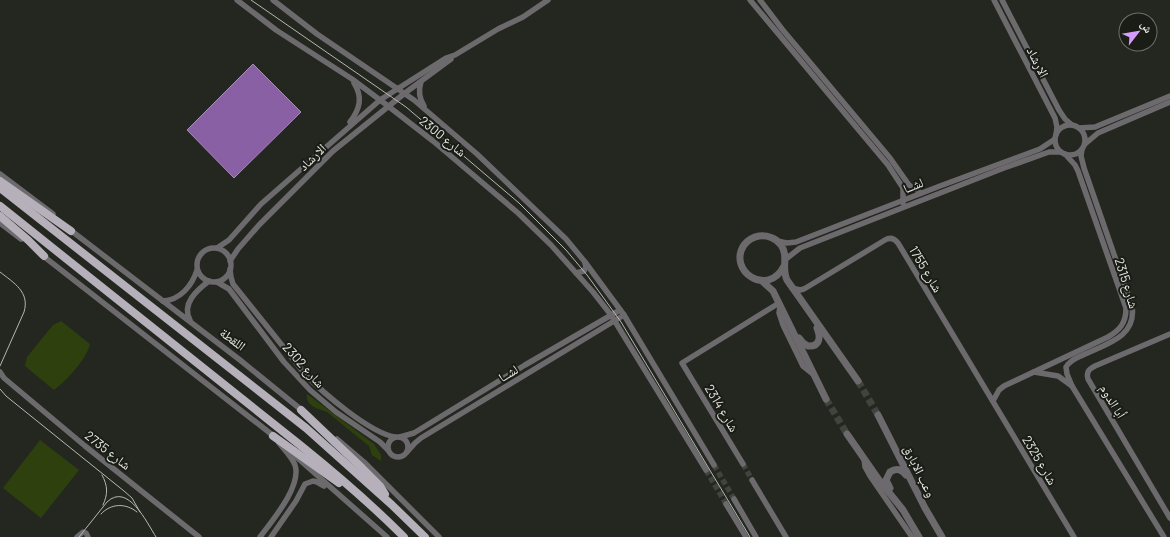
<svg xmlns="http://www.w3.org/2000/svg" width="1170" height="537" font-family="Barlow,'Noto Naskh Arabic',sans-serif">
<rect width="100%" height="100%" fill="#23271f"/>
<g fill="#2d400d">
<path d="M61,321L90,344C86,360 67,380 54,390L25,366L27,357L53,325Z"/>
<path d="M307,394L374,444L381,455V461L372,455L369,446L327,412C319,409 305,406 307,394Z"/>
<path d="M40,440L79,470L41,518L3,488Z"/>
</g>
<path fill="#8860a3" stroke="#a589b7" d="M253,64L301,112L234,178L187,130Z"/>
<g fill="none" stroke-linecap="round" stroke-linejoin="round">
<g stroke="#41443d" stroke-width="5.5" stroke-dasharray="5.5 3" stroke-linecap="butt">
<path d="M743,464L752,480"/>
<path d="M714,465L734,499"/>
<path d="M706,470L726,504"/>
</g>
<g stroke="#41443d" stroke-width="7" stroke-dasharray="7 3.5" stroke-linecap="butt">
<path d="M858,381L878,415"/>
<path d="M826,399L847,434"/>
</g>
<g stroke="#6d6a6e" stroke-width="5.5">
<path d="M237,0L276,30L352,79L388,106L433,141L518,213L551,245L593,292L611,315L706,470"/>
<path d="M273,0L317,34L414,100L477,154L566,239L585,262L624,315L714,465"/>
<path d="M750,0L888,165L903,188V203"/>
<path d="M760,0L782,29L890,158L909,185L921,193"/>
<path d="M994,0L1055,118L1057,127L1056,135"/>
<path d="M1002,0L1059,110L1065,119L1072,125"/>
<path d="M421,82C418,91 419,98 424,106"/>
<path d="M350,122C360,109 363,97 354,83"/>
<circle cx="1070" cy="140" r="15"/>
<path d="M1079,128L1095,127L1170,96"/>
<path d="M1085,144L1098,133L1170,102"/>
<path d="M1082,149L1081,156L1084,168L1132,306C1137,337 1106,344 1083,355C1077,358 1070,360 1066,367L1067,374L1072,386L1164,537"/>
<path d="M0,174L53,214"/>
<path d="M0,223L21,239"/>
<path d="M69,229L240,360L304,412"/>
<path d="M777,241L787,243L796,242L940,186L1040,149L1055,139"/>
<path d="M217,248L229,240L261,204L380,100L446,58L455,55L498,29L523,17L548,0"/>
<circle cx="214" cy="265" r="17"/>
<path d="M42,255L275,437"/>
<path d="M786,259L800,248L1004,168L1049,152H1061"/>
<path d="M230,261L238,249L259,225L333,151L405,93L451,59"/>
<path d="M230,269L231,277L233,284L305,374C323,393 370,433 395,437"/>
<path d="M576,273L584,271L586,267L585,263"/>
<path d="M217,282L229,289L284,362L310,390L336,412L380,442L388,450"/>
<path d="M792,288L800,290L804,289L885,240C890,237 894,238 898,243L1074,537"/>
<path d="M163,301C180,300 192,286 197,270"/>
<path d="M780,306L779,313L783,325L803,366L813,374"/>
<path d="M190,320C181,304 197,290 209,281"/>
<path d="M1170,334L1095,366C1089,369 1086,372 1088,379L1170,518"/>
<path d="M0,372L4,378L85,446L199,537"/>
<path d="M1034,372L1058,376L1072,386"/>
<path d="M993,401L999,390L1004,386L1108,337C1120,330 1126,323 1126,308L1078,171L1075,165L1065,154"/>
<circle cx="398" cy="447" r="10"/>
<path d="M400,437L414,433L525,365L620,310"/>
<path d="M337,439L364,462L439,537"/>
<path d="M407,452L415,443L421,438L624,315"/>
<path d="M293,454L387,537"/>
<path d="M864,459L865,467L870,476L912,537"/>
<path d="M743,464L682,363L779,303"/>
<path d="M752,480L786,537"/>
<path d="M734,499L756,537"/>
<path d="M726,504L746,537"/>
<path d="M77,537L83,532L86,533L88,537"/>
<path d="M260,537C272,521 302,486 295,465C292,457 284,449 279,443"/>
<path d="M271,537L296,501L305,484L313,481L317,482L324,486"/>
</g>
<g stroke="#6d6a6e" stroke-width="7">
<path d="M784,266C768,298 727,271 744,245C748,240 753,237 759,236C767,235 776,238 781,245C789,256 781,268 787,280L858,381"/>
<path d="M762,281L773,291L826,399"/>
<path d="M799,338L803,343L808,346C820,347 821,337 817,328"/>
<path d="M878,415L925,508L942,537"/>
<path d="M847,434L879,480L903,510L919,537"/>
<path d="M890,488L886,480L890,472C896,468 902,469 906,475"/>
</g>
<g stroke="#b5b0b9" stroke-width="8">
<path d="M0,181L71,231"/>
<path d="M0,188L306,428L392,505L425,537"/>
<path d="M0,206L300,445C336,474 371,504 404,537"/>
<path d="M0,216L28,240L44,256"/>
<path d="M301,410L362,468L380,486L385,494"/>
<path d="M273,436L339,483"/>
</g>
<g stroke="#b5b8b2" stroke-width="1">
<path d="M251,0L406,107L519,203L566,250L587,275L621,322L750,537"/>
<path d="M0,272C14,283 30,292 24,312L0,366"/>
<path d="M0,389L6,396L124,491L132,498L140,512"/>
<path d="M102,475C108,486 108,494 103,505"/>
<path d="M101,514C111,503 126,503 137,512"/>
<path d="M79,537L107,502C128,482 147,523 156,537"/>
</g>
</g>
<g text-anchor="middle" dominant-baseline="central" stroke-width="4" stroke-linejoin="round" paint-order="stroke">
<g font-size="13" fill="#e8eae5" stroke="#1a1d16">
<text transform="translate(1038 62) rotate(63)">الارشاد</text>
<text transform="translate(443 136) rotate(39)">شارع 2300</text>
<text transform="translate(312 157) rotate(-44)">الارشاد</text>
<text transform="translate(913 185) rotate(-22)">لشــا</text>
<text transform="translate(926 269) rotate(59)">شارع 1755</text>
<text transform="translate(1127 283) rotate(73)">شارع 2315</text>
<text transform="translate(233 339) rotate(37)">اللقطة</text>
<text transform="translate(304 365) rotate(48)">شارع 2302</text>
<text transform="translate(508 373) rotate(-31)">لشــا</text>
<text transform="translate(1113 401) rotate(59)">أبا الدوم</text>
<text transform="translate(722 408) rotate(59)">شارع 2314</text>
<text transform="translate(108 450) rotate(38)">شارع 2735</text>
<text transform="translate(1040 460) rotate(59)">شارع 2325</text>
<text transform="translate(920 471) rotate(64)">وعب الابارق</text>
</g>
</g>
<g transform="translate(1138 32) rotate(59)"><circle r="19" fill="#1a1d16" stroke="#6c6f69"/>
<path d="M0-3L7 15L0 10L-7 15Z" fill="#d59cfb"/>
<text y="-6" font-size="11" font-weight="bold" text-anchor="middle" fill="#e8eae5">ش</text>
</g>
</svg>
